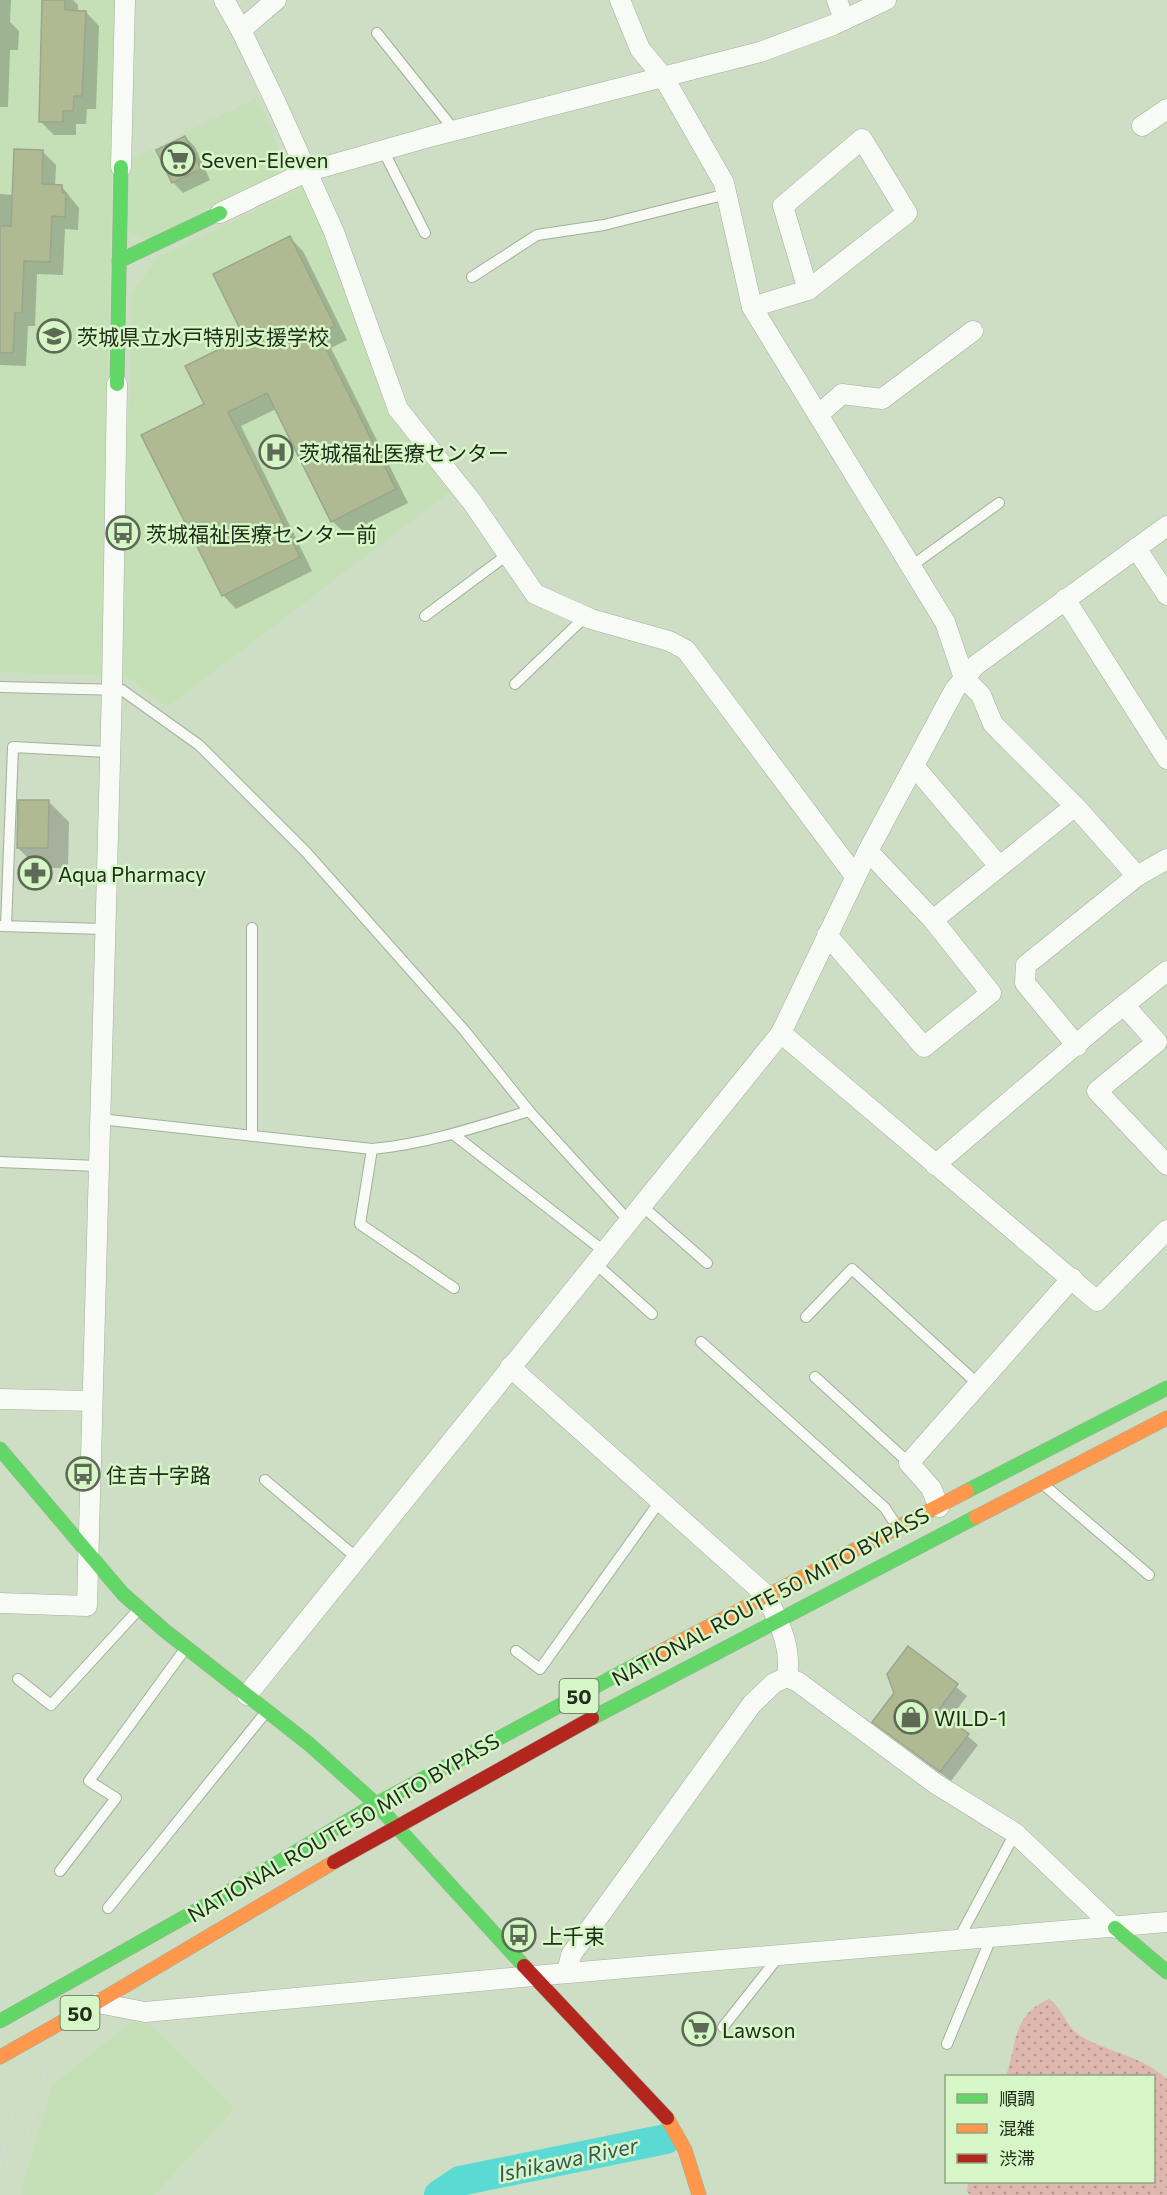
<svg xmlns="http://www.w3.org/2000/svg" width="1167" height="2195" font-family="Commissioner,'Noto Sans JP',sans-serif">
<defs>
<pattern id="park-dots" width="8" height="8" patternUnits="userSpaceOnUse" patternTransform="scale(1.5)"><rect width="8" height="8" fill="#deb7af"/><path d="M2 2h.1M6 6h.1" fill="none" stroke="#b4958e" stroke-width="1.8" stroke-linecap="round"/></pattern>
</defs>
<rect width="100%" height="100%" fill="#cddec4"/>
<g fill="#c5e0b7">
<path d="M0,0H116L101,675L0,672Z"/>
<path d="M256,98L270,126L286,169L146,240L125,229L130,160Z"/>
<path d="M307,186L394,415L454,489L167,707L121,673L132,293L158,257Z"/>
<path d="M140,2019L147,2021L234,2109L154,2195H23V2184L53,2085L132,2021Z"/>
</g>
<path fill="url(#park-dots)" d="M1049,1999C1062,2008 1066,2026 1079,2035C1108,2053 1141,2055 1167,2079V2195H970L967,2191L968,2182H1154V2076H1006C1017,2045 1012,2015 1049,1999Z"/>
<g fill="#0003">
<path d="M0,0H11L10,22L19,31L18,50H10L8,107H0Z"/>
<path d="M44,0H73L78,5V12H86L99,26L96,109H87L86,124H76V135H54L40,121Z"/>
<path d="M185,137L195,147L210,180L183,193L173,182Z"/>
<path d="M42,151L56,165L55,187H62L79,208L78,230L65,229L63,275L37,274L35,326H28L26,366L0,365V194L13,195Z"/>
<path d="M290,238L303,251L347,340L331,348L408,503L346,534L332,521L276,409L241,426L312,571L236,609L223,595L206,404L246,337Z"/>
<path d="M49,802L69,822L68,868H38L18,848Z"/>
<path d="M908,1648L967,1696L949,1720L978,1745L951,1781L874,1722L895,1694Z"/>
</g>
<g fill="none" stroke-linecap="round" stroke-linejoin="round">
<path stroke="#5bdad3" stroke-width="30" d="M439,2195L460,2181L666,2139"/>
</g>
<g fill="#afba92" stroke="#9ca590" stroke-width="1.5">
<path d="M42,0H65V10L86,11L82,96H74L73,111H63V122H39Z"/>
<path d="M185,136L201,169L172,183L156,150Z"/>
<path d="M14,149L43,150L42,184L62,185V193H66L65,217L52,216L50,262L24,261L22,313H15L13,353H0V226H11Z"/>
<path d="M290,236L335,326L319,334L396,489L331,522L267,393L228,412L300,557L222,596L141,435L204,404L185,366L244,337L213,274Z"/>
<path d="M18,800H49L48,848H17Z"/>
<path d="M908,1646L958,1684L938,1711L969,1734L940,1772L872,1722L894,1693L887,1674Z"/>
</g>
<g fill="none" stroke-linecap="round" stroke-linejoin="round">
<g stroke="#a3b09c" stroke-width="12">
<g id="lane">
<path d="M377,33L455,131"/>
<path d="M383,150L425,233"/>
<path d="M472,277L537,235L604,225L727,194"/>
<path d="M910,567L999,503"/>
<path d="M425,616L507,555"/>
<path d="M515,684L586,616"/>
<path d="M0,687L122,690L199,745L306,852L464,1030L529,1111L628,1220"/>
<path d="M0,926L104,929"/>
<path d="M6,926L13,747L108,752"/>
<path d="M252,928V1136"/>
<path d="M100,1119L372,1149C426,1144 477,1127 529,1111"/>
<path d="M453,1134L605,1252"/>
<path d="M372,1149L360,1224L454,1288"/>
<path d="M0,1162L97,1166"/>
<path d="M641,1205L707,1263"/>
<path d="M595,1263L652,1314"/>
<path d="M806,1317L852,1269L978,1384"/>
<path d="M701,1342L885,1508L896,1525"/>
<path d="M815,1377L909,1463"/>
<path d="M265,1480L357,1558"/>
<path d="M1044,1485L1149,1575"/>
<path d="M516,1651L540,1669L660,1501"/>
<path d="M18,1679L51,1705L139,1609"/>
<path d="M60,1871L116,1798L89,1781L185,1649"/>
<path d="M108,1908L266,1712"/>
<path d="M958,1940L1015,1833"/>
<path d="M723,2027L780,1955"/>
<path d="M947,2044L991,1938"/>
</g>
</g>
<g stroke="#a3b09c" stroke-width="21">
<g id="street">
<path d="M224,0L241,30L277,105L334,232L398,409L472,502L535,594L591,619L669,641L686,650L855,876"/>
<path d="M620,0L640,49L664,78L724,183L752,307L945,622L964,678L981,695L993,724L1075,806L1137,876"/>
<path d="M837,0L844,20"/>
<path d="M241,30L276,0"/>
<path d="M1142,126L1167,109"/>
<path d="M121,167L125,0"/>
<path d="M220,213L306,172L433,136L760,52L833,25L886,0"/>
<path d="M752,307L808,290L907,213L862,139L783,206L808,290"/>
<path d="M818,415L842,394L882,399L973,331"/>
<path d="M1136,548L1167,595"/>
<path d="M1065,599L1167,759"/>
<path d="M914,766L999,866"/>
<path d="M933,920L1075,806"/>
<path d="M827,935L924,1047L991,993L933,920L868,851"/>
<path d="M1124,1005L1157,1042L1097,1091L1167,1165"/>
<path d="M781,1033L1097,1301L1167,1230"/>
<path d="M1077,1046L1025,983L1026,965L1137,876L1167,859"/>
<path d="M935,1165L1105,1020L1167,971"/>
<path d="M510,1367L766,1595C779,1623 792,1646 787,1677"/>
<path d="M0,1399L92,1401"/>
<path d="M939,1507L931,1488L909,1463L1072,1278"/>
<path d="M0,1603L87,1606L112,688L117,384"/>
<path d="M247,1695L781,1033L868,851L955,689L976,665L1167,526"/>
<path d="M567,1973L571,1955L752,1704L774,1683L787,1677L798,1682L936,1784L1015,1833L1115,1928"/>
<path d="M98,2003L145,2012L533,1976L1167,1922"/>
</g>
</g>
<g stroke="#a3b09c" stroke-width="15">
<g id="fast">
<path d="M119,261L220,213"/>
<path d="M117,384L121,167"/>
<path d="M0,1449L123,1594L164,1630L309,1744L376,1804L524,1966"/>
<path d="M967,1491L1167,1388"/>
<path d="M592,1718L976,1517"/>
<path d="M1115,1928L1167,1972"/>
<path d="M0,2021L222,1896L376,1804L654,1655"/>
</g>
</g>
<g stroke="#a3b09c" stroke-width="15">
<g id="slow">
<path d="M976,1517L1167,1418"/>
<path d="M654,1655L967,1491"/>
<path d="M0,2057L101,2000L334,1862"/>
<path d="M667,2118L685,2150L699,2195"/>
</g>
</g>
<g stroke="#a3b09c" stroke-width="15">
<g id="jam">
<path d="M334,1862L592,1718"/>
<path d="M524,1966L667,2118"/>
</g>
</g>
<g stroke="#d5dbd2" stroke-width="3" stroke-dasharray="3 3" stroke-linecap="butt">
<path d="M0,2165L14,2105"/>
<path d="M0,2167L18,2157L24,2146L48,2064"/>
</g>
<use href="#lane" stroke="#f8faf6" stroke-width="10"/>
<use href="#street" stroke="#f8faf6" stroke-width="20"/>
<use href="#fast" stroke="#63d668" stroke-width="14"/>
<use href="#slow" stroke="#ff974d" stroke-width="14"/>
<use href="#jam" stroke="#b3261e" stroke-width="14"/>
</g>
<defs>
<g id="supermarket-ring" transform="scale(1.725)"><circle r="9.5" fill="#d6f6c7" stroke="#5d6b56" stroke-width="1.5"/><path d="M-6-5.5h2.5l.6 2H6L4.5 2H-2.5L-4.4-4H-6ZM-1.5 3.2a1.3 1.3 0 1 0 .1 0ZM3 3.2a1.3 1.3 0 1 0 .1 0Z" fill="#5d6b56"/></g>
<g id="school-ring" transform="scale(1.725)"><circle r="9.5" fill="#d6f6c7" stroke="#5d6b56" stroke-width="1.5"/><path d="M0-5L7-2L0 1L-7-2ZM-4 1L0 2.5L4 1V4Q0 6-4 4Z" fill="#5d6b56"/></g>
<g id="hospital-ring" transform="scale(1.725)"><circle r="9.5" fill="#d6f6c7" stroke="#5d6b56" stroke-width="1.5"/><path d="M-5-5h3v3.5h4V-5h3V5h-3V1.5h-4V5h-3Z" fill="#5d6b56"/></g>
<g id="bus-ring" transform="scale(1.725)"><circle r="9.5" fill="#d6f6c7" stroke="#5d6b56" stroke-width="1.5"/><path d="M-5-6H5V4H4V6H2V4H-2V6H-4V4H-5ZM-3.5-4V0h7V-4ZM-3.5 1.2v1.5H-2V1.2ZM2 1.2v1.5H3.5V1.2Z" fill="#5d6b56"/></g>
<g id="pharmacy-ring" transform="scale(1.725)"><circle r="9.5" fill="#d6f6c7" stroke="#5d6b56" stroke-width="1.5"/><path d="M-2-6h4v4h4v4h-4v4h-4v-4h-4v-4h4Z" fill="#5d6b56"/></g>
<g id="shop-ring" transform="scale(1.725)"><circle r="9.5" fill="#d6f6c7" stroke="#5d6b56" stroke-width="1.5"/><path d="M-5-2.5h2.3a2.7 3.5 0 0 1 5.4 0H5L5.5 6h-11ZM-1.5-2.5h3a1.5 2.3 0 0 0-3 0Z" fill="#5d6b56"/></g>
</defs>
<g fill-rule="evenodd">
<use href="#supermarket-ring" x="178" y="159"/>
<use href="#school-ring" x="54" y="336"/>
<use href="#hospital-ring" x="276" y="452"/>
<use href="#bus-ring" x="123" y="533"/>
<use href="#pharmacy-ring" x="35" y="873"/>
<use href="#bus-ring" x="83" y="1474"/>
<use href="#shop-ring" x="911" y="1717"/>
<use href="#bus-ring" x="519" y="1935"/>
<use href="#supermarket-ring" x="699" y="2029"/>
</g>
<g text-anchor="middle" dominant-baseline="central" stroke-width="5" stroke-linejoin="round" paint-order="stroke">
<g fill="#d6f6c7" stroke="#57694f" stroke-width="1.5">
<rect x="559.5" y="1679" width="39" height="34" rx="4.5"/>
<rect x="60.5" y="1996" width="39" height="34" rx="4.5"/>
</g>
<g font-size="20" font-weight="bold" fill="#212d1b">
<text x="579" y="1696">50</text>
<text x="80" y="2013">50</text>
</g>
<g font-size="21" fill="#212d1b" stroke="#d6f6c7" text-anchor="start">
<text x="201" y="159">Seven-Eleven</text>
<text x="77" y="336">茨城県立水戸特別支援学校</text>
<text x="299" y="452">茨城福祉医療センター</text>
<text x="146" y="533">茨城福祉医療センター前</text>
<text x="58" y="873">Aqua Pharmacy</text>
<text x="106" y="1474">住吉十字路</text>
<text x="934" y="1717">WILD-1</text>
<text x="542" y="1935">上千束</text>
<text x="722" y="2029">Lawson</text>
</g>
<g font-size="21" fill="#212d1b" stroke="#d6f6c7">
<text transform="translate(770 1596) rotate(-28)">NATIONAL ROUTE 50 MITO BYPASS</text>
<text transform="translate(343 1827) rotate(-30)">NATIONAL ROUTE 50 MITO BYPASS</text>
</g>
<g font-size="22" font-style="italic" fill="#365757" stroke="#d6f6c7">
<text transform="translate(568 2159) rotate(-12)">Ishikawa River</text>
</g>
</g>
<rect x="945" y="2075" width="210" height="108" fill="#d6f6c7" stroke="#8ea682" stroke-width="1.5"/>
<rect x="957" y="2094" width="30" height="9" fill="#63d668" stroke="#8ea682" stroke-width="1.5"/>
<text x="999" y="2105" font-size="18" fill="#212d1b">順調</text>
<rect x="957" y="2124" width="30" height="9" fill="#ff974d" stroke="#8ea682" stroke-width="1.5"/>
<text x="999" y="2135" font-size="18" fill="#212d1b">混雑</text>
<rect x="957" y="2154" width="30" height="9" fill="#b3261e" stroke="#8ea682" stroke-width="1.5"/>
<text x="999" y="2165" font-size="18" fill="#212d1b">渋滞</text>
</svg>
